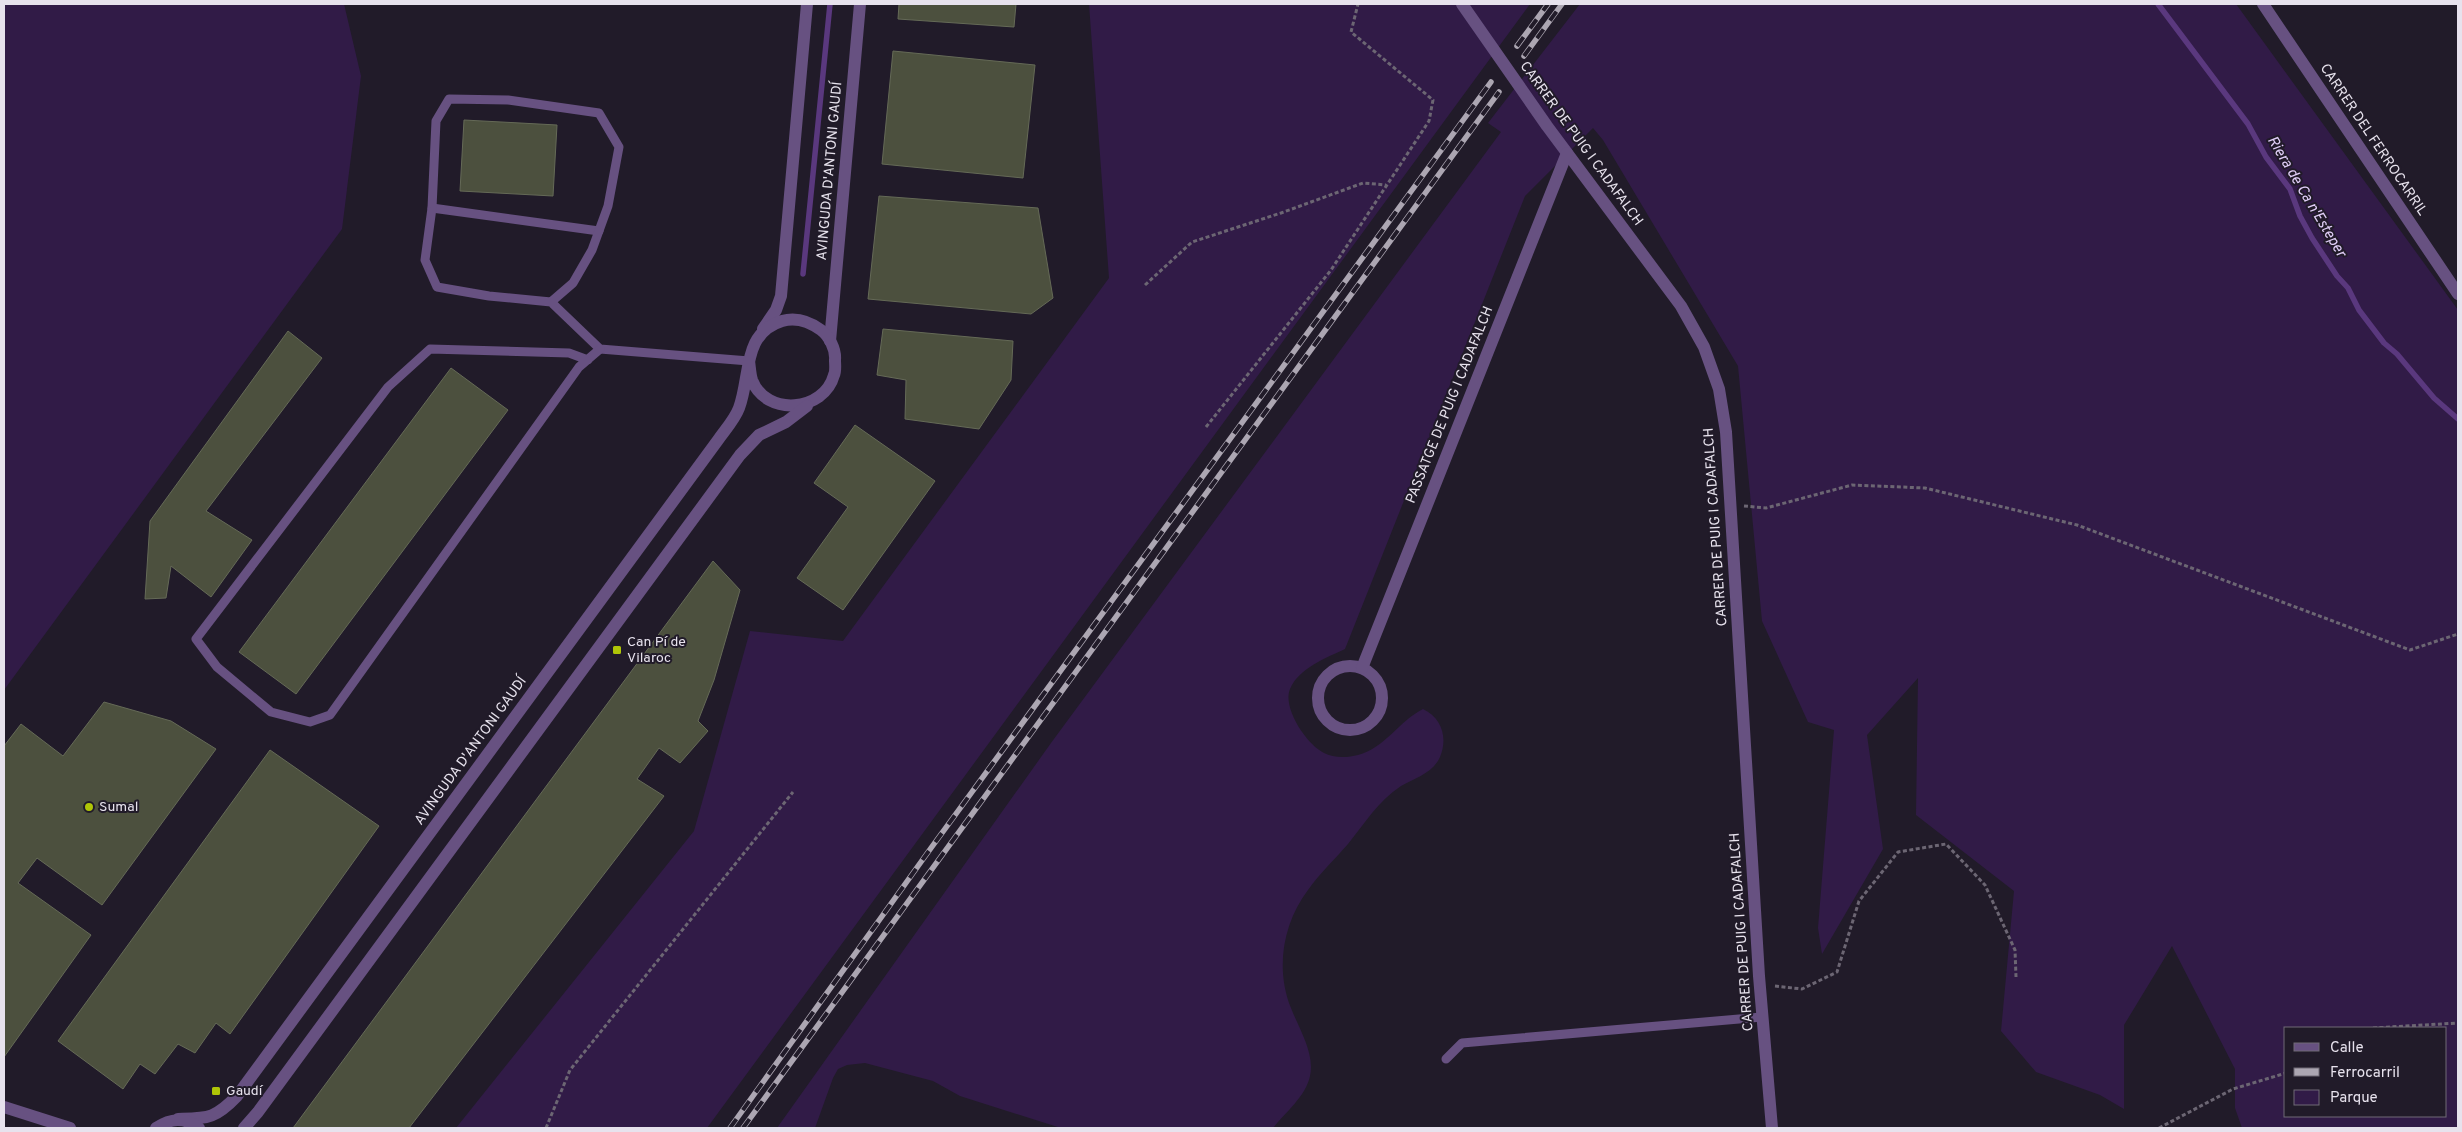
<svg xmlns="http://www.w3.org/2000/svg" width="2462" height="1132" font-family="Overpass,sans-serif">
<rect width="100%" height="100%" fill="#211b29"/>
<g fill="#311b47" fill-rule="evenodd">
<path d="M4,4H344L361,76L342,229L4,690Z"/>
<path d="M1089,4H1530L707,1128H456L694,831L750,631L843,641L1109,278Z"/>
<path d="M1580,4H2236L2458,310V1128H2242L2235,1108V1069L2172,946L2124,1025V1109L2100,1095L2036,1072L2001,1031L2014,891L1916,815L1918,678L1867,735L1883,849L1822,954L1818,928L1834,730L1808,722L1762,621L1738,366L1603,140L1593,128L1525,196L1345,649C1326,658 1299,668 1290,689C1282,708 1307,745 1324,753C1333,758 1347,758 1358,755C1385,748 1399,721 1423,709C1442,718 1448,738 1440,757C1433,773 1415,778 1401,786C1378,801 1365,823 1348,844C1335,859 1320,873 1308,890C1283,923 1275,969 1291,1008C1299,1029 1315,1053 1310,1076C1306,1096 1285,1113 1273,1128H1061L960,1096L933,1081L865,1063L847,1065L838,1069L833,1078L815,1128H777L1051,743L1501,132L1488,123ZM2286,1028H2446V1116H2286Z"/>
</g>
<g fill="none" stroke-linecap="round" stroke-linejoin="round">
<g stroke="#5a387e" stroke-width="5.5">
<path d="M2158,4L2248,124L2266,157L2290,189L2300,216L2312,238L2337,276L2348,288L2359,310L2384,343L2397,354L2434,398L2458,419"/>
<path d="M803,274L830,4"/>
</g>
</g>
<g fill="#4c503e" stroke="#656a57">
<path d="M899,4H1016L1014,27L898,19Z"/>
<path d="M893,51L1035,65L1023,178L882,164Z"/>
<path d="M464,120L557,125L553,196L460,191Z"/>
<path d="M879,196L1038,208L1053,298L1031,314L868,299Z"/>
<path d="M883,329L1013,341L1011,380L979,429L905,419L906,380L877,375Z"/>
<path d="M288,331L322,358L206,511L252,540L211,597L171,566L166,598L145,599L150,521Z"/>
<path d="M451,368L508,410L296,694L239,652Z"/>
<path d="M855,425L935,481L843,610L797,578L848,507L814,483Z"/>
<path d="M713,561L740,590L714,680L698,721L708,731L680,763L659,748L637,779L664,796L409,1128H293Z"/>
<path d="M104,702L171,721L216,749L102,905L37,858L18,883L91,935L4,1057V746L21,724L63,756Z"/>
<path d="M270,750L379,826L230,1034L216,1023L195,1053L178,1044L155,1074L140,1064L123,1089L58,1041Z"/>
</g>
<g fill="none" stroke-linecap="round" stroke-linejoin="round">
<g stroke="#6c6673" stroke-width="3" stroke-dasharray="4 2.5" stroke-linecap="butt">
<path d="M1145,285L1192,242L1281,213L1363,183L1386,185"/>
<path d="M1206,427L1331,270L1429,121L1433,100L1351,32L1358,4"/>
<path d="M1744,506L1766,508L1852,485L1925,488L2077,525L2410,650L2458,634"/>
<path d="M1775,986L1802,989L1837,972L1859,901L1898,852L1946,844L1985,885L2015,950L2016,977"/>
<path d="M2373,1028L2458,1023"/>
<path d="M546,1128L570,1070L793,792"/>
<path d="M2159,1128L2233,1089L2286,1073"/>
</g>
<g stroke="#675181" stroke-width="9">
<path d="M432,208L599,231"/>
<path d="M551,302L573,283L592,250L608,206L619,147L599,113L508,100L449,99L436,121L432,208L425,260L437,287L489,296L551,302L600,349L749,361"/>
<path d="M588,360L569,353L430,349L388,387L196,639L217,667L271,712L310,722L330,715L579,367L600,349"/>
<path d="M1446,1059L1462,1043L1762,1017"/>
</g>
<g stroke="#675181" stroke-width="12">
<path d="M1462,4L1547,126L1681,306L1704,347L1719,389L1726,432L1759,976L1772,1128"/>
<path d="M2263,4L2458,294"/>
<path d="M763,329L776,310L781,296L807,4"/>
<path d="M830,341L860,4"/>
<circle cx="1350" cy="698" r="32"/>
<path d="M1362,668L1567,153"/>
<path d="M4,1107L70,1128"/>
<path d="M178,1119C208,1118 215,1119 237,1096L718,440C725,430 735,419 739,408C751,376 742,333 782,321C796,317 810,322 821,330C829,336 836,349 835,360C835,365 836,371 834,375C824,412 766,417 752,380C750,374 750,367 749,361"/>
<path d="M156,1128C171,1118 184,1117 199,1128"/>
<path d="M244,1128L258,1112L740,455L759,435L786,422L807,406"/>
</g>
<g stroke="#aca6b2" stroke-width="5.5">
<g id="rail">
<path d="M1517,46L1548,4"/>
<path d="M1524,56L1562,4"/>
<path d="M730,1128L931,848L1491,82"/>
<path d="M743,1128L1499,92"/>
</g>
</g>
<use href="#rail" stroke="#211b29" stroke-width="4" stroke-dasharray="11" stroke-linecap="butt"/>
</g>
<g fill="#afc507" stroke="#211b29" stroke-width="2">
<rect x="612" y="645" width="10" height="10" rx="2.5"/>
<circle cx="89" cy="807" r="5"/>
<rect x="211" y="1086" width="10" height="10" rx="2.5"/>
</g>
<g text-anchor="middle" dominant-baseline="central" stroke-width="4" stroke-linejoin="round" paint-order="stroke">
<g font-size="14" fill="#e7e2ed" stroke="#211b29">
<text transform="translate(2373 140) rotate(56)">CARRER DEL FERROCARRIL</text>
<text transform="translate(1581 144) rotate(54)">CARRER DE PUIG I CADAFALCH</text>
<text transform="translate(830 171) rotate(-85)">AVINGUDA D'ANTONI GAUDÍ</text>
<text transform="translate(1450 405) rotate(-68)">PASSATGE DE PUIG I CADAFALCH</text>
<text transform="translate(1716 527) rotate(-94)">CARRER DE PUIG I CADAFALCH</text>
<text transform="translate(471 751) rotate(-54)">AVINGUDA D'ANTONI GAUDÍ</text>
<text transform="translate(1742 932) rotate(-94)">CARRER DE PUIG I CADAFALCH</text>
</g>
<g font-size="14" fill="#e7e2ed" stroke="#211b29" text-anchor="start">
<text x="627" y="642">Can Pí de<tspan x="627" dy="16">Vilaroc</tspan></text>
<text x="99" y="807">Sumal</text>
<text x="226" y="1091">Gaudí</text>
</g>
<g font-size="15" font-style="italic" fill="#e1cff8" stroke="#211b29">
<text transform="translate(2306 197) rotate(59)">Riera de Ca n'Esteper</text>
</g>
</g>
<rect width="2462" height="1132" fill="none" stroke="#e7e2ed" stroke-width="10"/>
<rect x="2284" y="1027" width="162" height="90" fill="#211b29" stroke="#706b77"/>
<rect x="2294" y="1043" width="25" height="8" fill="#675181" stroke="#706b77"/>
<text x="2330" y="1052" font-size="15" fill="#e7e2ed">Calle</text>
<rect x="2294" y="1068" width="25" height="8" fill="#aca6b2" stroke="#706b77"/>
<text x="2330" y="1077" font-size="15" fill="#e7e2ed">Ferrocarril</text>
<rect x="2294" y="1090" width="25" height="15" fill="#311b47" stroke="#706b77"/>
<text x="2330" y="1102" font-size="15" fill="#e7e2ed">Parque</text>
</svg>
